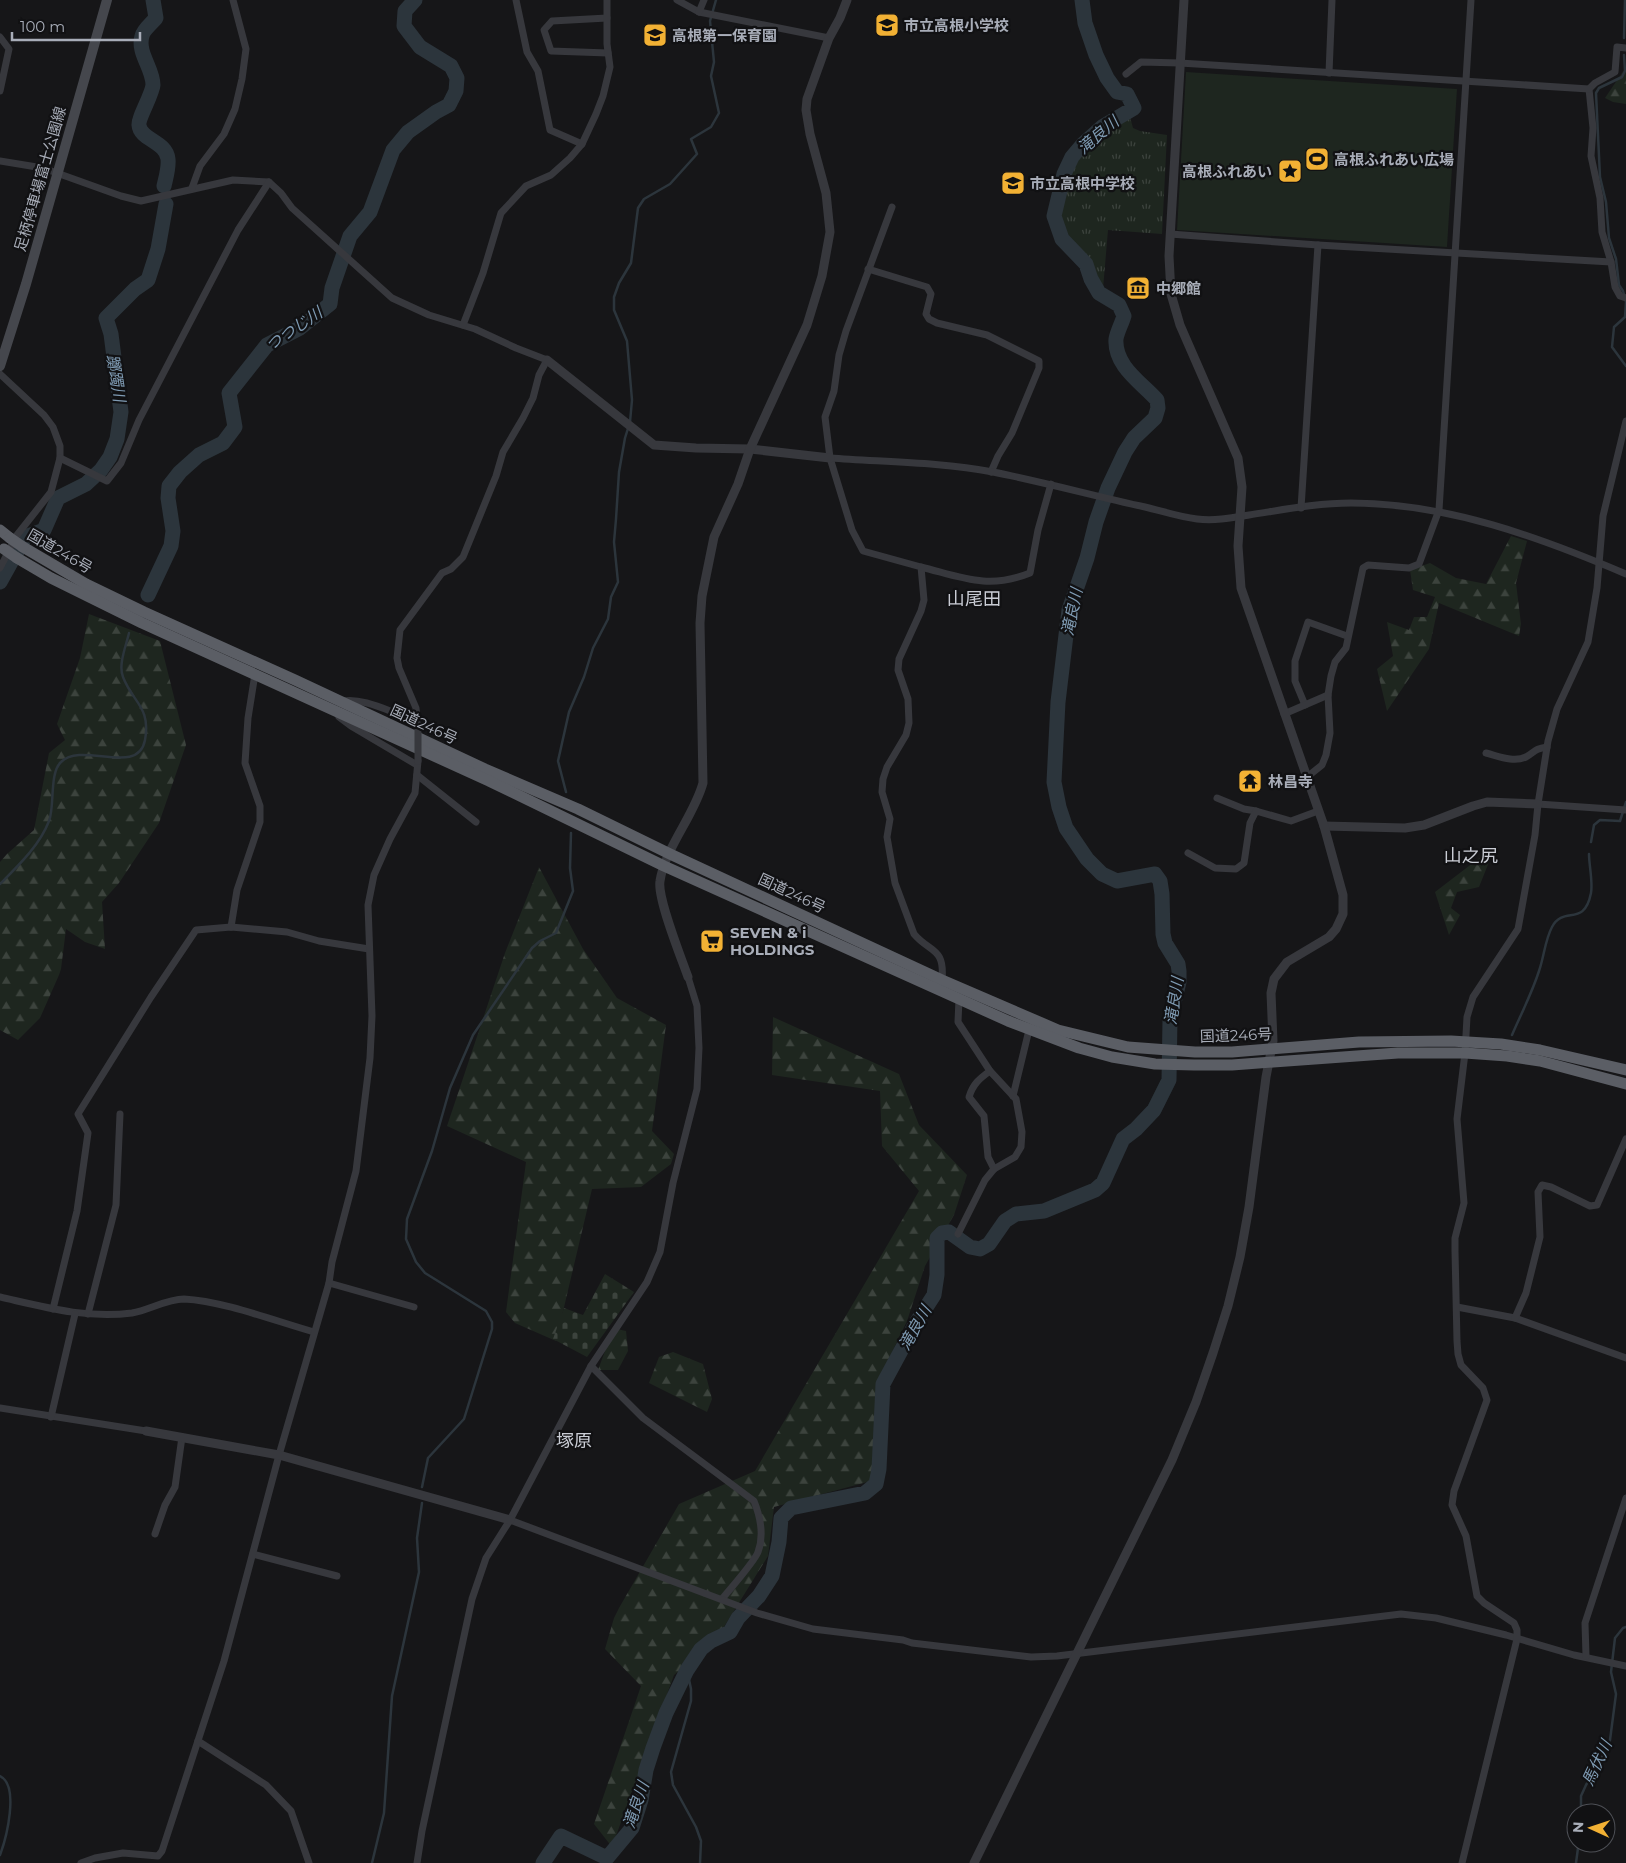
<svg xmlns="http://www.w3.org/2000/svg" width="1626" height="1863" font-family="Montserrat,'Noto Sans JP',sans-serif">
<defs>
<pattern id="grass-tufts" width="24" height="20" patternUnits="userSpaceOnUse" patternTransform="scale(1.25)"><rect width="24" height="20" fill="#1e261f"/><path d="M3 7l-1-3M5 7V3M7 7l1-3M15 17l-1-3M17 17v-4M19 17l1-3" fill="none" stroke="#3c433d"/></pattern>
<pattern id="forest-firs" width="22" height="20" patternUnits="userSpaceOnUse" patternTransform="scale(1.25)"><rect width="22" height="20" fill="#1e261f"/><path d="M5 1l3.5 6h-7zM16 11l3.5 6h-7z" fill="#3c433d"/></pattern>
<pattern id="cemetery-stones" width="16" height="16" patternUnits="userSpaceOnUse" patternTransform="scale(1.25)"><rect width="16" height="16" fill="#1e261f"/><path d="M2 7V4a2 2 0 0 1 4 0v3zM10 15v-3a2 2 0 0 1 4 0v3z" fill="#3c433d"/></pattern>
</defs>
<rect width="100%" height="100%" fill="#161618"/>
<path fill="url(#grass-tufts)" d="M1130,117L1133,128L1140,131L1167,135L1162,234L1108,230L1103,289L1087,258L1072,241L1062,226L1061,216L1069,176L1077,158L1085,145L1104,128Z"/>
<g fill="url(#forest-firs)">
<path d="M1626,67V104L1613,102L1605,98Z"/>
<path d="M1511,536L1527,541L1516,583L1521,624L1519,636L1439,603L1429,649L1387,711L1377,669L1393,656L1387,622L1409,630L1414,617H1427L1435,597L1413,590L1410,570L1430,563L1456,578L1486,584Z"/>
<path d="M89,614L160,641L186,745L159,823L119,883L102,902L105,949L85,942L66,929L61,969L59,975L40,1018L18,1040L0,1030V862L7,854L34,830L49,753L65,740L57,724L80,658Z"/>
<path d="M1482,856L1489,862L1479,887L1457,892L1451,908L1460,915L1449,935L1435,892Z"/>
<path d="M539,867L583,949L617,998L666,1025L652,1131L674,1154L671,1164L641,1187L592,1189L556,1341L515,1323L506,1312L526,1162L447,1126L505,953Z"/>
<path d="M773,1017L899,1074L919,1125L967,1175L954,1215L925,1266L907,1321L878,1381L871,1481L774,1507L768,1556L717,1638L674,1675L612,1847L594,1824L641,1686L605,1649L614,1618L619,1608L679,1504L755,1471L919,1191L882,1146L880,1091L772,1075Z"/>
<path d="M617,1329L626,1331L628,1351L618,1370H598L608,1343Z"/>
<path d="M673,1352L703,1364L712,1399L707,1412L649,1383L659,1357Z"/>
</g>
<path fill="url(#cemetery-stones)" d="M605,1274L634,1292L587,1357L553,1339L564,1308L583,1315Z"/>
<path fill="#1e261f" d="M1186,72L1457,89L1447,247L1177,230Z"/>
<g fill="none" stroke-linecap="round" stroke-linejoin="round">
<g stroke="#2c353c" stroke-width="2.5">
<path d="M1624,38L1625,0"/>
<path d="M1624,55L1625,71L1622,77L1599,88L1596,93L1600,177L1606,202L1609,238L1616,259L1619,285L1623,291L1626,302L1625,317L1614,327L1612,347L1626,366"/>
<path d="M566,792L558,761L569,712L584,677L593,648L608,619L611,597L618,582L614,542L616,519L619,472L625,438L630,422L632,400L627,341L614,310V297L619,283L631,263L638,208L644,199L670,184L697,154L691,139L711,127L719,113L711,76L714,62L710,21L716,0"/>
<path d="M1591,842L1594,825L1600,820L1620,821L1626,802"/>
<path d="M0,884C18,866 40,845 49,821C55,806 49,773 61,762C82,741 138,777 145,740C151,707 133,703 123,677C118,665 126,646 129,633"/>
<path d="M1512,1035C1521,1014 1532,993 1539,971C1544,957 1545,940 1552,927C1564,905 1584,928 1591,893C1593,882 1589,865 1589,854"/>
<path d="M422,1487L428,1458L464,1419L492,1329V1322L486,1311L425,1273L416,1262L406,1239L407,1219L432,1151L450,1088L473,1035L532,948L540,941L556,933L573,891L570,868L571,833"/>
<path d="M687,1670L691,1689V1701L671,1772L673,1785L696,1827L701,1841L700,1863"/>
<path d="M0,1776C20,1786 6,1839 0,1855"/>
<path d="M1581,1813V1796L1586,1785L1600,1762L1610,1740L1616,1694L1611,1672L1615,1638L1623,1628L1626,1627"/>
<path d="M372,1863L384,1813L392,1696L419,1572L417,1538L422,1503"/>
<path d="M1576,1863L1578,1848L1584,1843"/>
</g>
<g stroke="#2c353c" stroke-width="15">
<path d="M153,0L156,18C152,23 143,30 142,36C137,53 153,68 153,85C152,95 138,118 139,125C140,140 166,141 168,159C169,168 166,177 164,186"/>
<path d="M0,582L25,537L44,530L58,498L86,484L101,470L110,457L117,439L121,412L111,334L106,318L135,289L148,280L158,249L166,204"/>
<path d="M148,595L171,546L173,531L168,498L169,486L180,472L199,455L223,443L235,427L229,393L267,345L300,328L330,304L332,288L350,236L370,212L393,150L408,132L436,112L449,105L456,91L457,78L451,66L420,47L404,26L405,11L415,0"/>
<path d="M543,1863L561,1836L607,1858L632,1828L641,1800L646,1770L653,1748L666,1713L687,1670L701,1649L711,1641L730,1632L738,1618L759,1596L772,1576L779,1542L781,1518L791,1508L865,1493L876,1484L879,1469L883,1384L916,1323L934,1295L937,1275V1238L942,1233L949,1232L970,1247L980,1249L989,1244L1005,1221L1016,1214L1044,1211L1095,1190L1103,1183L1123,1139L1136,1129L1154,1110L1169,1080L1170,1019L1179,982V971L1178,964L1165,943L1163,934L1162,894L1160,881L1155,874L1117,881L1102,874L1087,859L1066,828L1059,807L1054,782L1058,702L1069,610L1087,558L1096,522L1108,488L1125,452L1134,438L1155,418L1158,408L1157,400C1142,383 1114,366 1116,339C1117,332 1122,323 1124,316L1119,305L1099,293L1091,279L1086,264L1062,239L1054,216L1064,174L1072,157L1083,144L1102,127L1134,108L1127,94L1117,92L1107,78L1096,55L1085,23L1082,0"/>
</g>
<g stroke="#37383d" stroke-width="7">
<path d="M516,0L527,52L538,71L550,130L582,144"/>
<path d="M677,0L699,12L829,38"/>
<path d="M699,12L704,0"/>
<path d="M607,18L552,21L544,30L551,51L608,53"/>
<path d="M0,37L9,49L0,91"/>
<path d="M1626,48L1617,47L1615,72L1595,83L1589,89L1593,128L1591,156L1600,198L1602,232L1611,262L1615,287L1620,296L1626,298"/>
<path d="M1329,73L1332,0"/>
<path d="M1126,74L1141,62L1180,63L1589,89"/>
<path d="M0,161L43,168L121,196L141,201L233,180L269,182L281,193L292,208L392,298L429,315L475,329L516,348L547,360L539,375L533,398L523,418L503,452L496,476L463,557L451,569L442,573L400,630L397,658L399,668L416,708L418,729"/>
<path d="M192,188L200,166L224,134L235,109L242,79L246,49L233,0"/>
<path d="M892,207L846,331L839,355L834,391L825,417L830,458L852,530L863,551L921,567L924,600L921,611L899,659L898,670L908,699L909,723L906,735L887,767L883,779L882,792L890,819L887,837L895,883L914,934C930,953 945,947 942,980"/>
<path d="M1170,234L1318,245L1611,262"/>
<path d="M868,269L927,287L931,294L926,314L929,319L937,323L987,335L1039,361V368L1012,433L998,456L991,472"/>
<path d="M463,325L483,273L501,213L526,186L551,175L570,158L582,144L596,114L603,96L610,67L607,44V0"/>
<path d="M0,374L44,415L53,427L60,446V458L51,492L17,535L0,568"/>
<path d="M60,458L107,481L121,463L139,420L238,230L269,182"/>
<path d="M830,458C884,462 940,462 993,472C1044,482 1094,496 1145,507C1162,511 1179,517 1197,519C1215,521 1231,518 1249,515C1282,510 1317,503 1351,503C1447,503 1539,537 1626,574"/>
<path d="M1301,508L1318,245"/>
<path d="M921,567C961,577 988,590 1030,573L1038,530L1051,484"/>
<path d="M343,701C365,697 395,715 417,720"/>
<path d="M1305,705L1295,681V661L1308,622L1347,636"/>
<path d="M1284,714L1328,695"/>
<path d="M339,717L351,726L417,765"/>
<path d="M1486,753C1498,756 1514,763 1526,757C1536,751 1534,749 1547,747"/>
<path d="M417,775L476,822"/>
<path d="M1307,777L1322,765L1326,755L1330,733L1328,695L1331,676L1335,662L1346,648L1363,568L1368,565L1409,568L1419,564L1439,510L1471,0"/>
<path d="M1217,798L1244,809L1256,811"/>
<path d="M1538,804L1626,810"/>
<path d="M1188,853L1215,868L1236,869L1244,863L1250,823L1256,811L1291,821L1318,811"/>
<path d="M231,927L237,890L260,822V806L245,763L248,718L255,674"/>
<path d="M990,1071C979,1079 973,1084 969,1097L984,1116L988,1157L994,1169"/>
<path d="M1013,1096L1029,1030"/>
<path d="M958,1234L985,1180L994,1169L1015,1157L1021,1147L1022,1132L1016,1099L990,1071L958,1022L959,999"/>
<path d="M329,1283L414,1307"/>
<path d="M0,1297C44,1307 86,1319 132,1313C149,1310 167,1299 184,1299C223,1301 275,1321 314,1332"/>
<path d="M1457,1307L1515,1318L1626,1358"/>
<path d="M53,1309L77,1211L88,1133L78,1114L151,997L196,930L231,927L287,932L319,941L369,949"/>
<path d="M88,1314L116,1205L120,1114"/>
<path d="M1515,1318L1526,1293L1540,1237L1538,1192L1542,1185L1551,1187L1590,1206L1597,1205L1626,1139"/>
<path d="M591,1366L643,1418L754,1501C760,1516 764,1536 758,1552C755,1561 730,1589 722,1599"/>
<path d="M0,1408L146,1431"/>
<path d="M51,1417L75,1314"/>
<path d="M510,1520L757,1613L813,1629L903,1640L912,1643L1031,1657L1057,1656L1401,1614L1436,1618L1506,1635L1574,1655L1626,1666"/>
<path d="M155,1534L165,1505L175,1487L182,1437"/>
<path d="M253,1554L337,1576"/>
<path d="M1586,1656L1585,1623L1626,1498"/>
<path d="M198,1741L266,1785L291,1811L309,1863"/>
<path d="M81,1863L95,1858L123,1853L158,1856L162,1851L224,1661L279,1455L329,1283L332,1262L356,1171L370,1058L372,1016L368,905L374,875L390,839L415,793L418,761"/>
<path d="M417,1863L422,1831L472,1599L486,1558L510,1520L591,1366L647,1282L660,1252L673,1183L697,1089L699,1048L697,1006L688,977"/>
<path d="M1462,1863L1517,1639V1630L1514,1623L1484,1603L1477,1596L1466,1536L1452,1505L1454,1491L1487,1400L1483,1388L1461,1365L1458,1354L1457,1341L1455,1251V1238L1464,1203L1457,1119L1465,1053L1467,1017L1473,997L1518,929L1535,835L1538,804L1548,741L1557,709L1588,642L1597,588L1603,516L1626,421"/>
</g>
<g stroke="#37383d" stroke-width="9">
<path d="M547,360L654,445L696,448L750,449L830,458"/>
<path d="M1324,826L1405,828L1424,825L1473,806L1487,802L1538,804"/>
<path d="M688,977C681,957 657,898 660,881C665,848 694,816 703,783L700,623L702,596L714,537L738,484L750,449L807,325L822,276L830,232L826,193L810,134L806,110L807,99L829,38L840,18L847,0"/>
<path d="M146,1431L279,1455L510,1520"/>
<path d="M974,1863L1172,1460L1196,1402L1213,1353L1228,1306L1240,1257L1249,1207L1266,1077L1273,1041L1271,993L1274,979L1287,962L1329,937L1336,929L1343,914V895L1324,826L1241,588L1238,546L1242,487L1238,458L1180,325L1171,294L1169,256L1184,0"/>
</g>
<path stroke="#45474d" stroke-width="10" d="M0,366L26,284L107,0"/>
<g stroke="#5b5e65" stroke-width="11">
<path d="M0,530L10,538"/>
<path d="M23,547L86,584L144,612L295,680L485,769L578,809L670,854L942,980L1058,1030L1128,1047L1195,1052H1232L1359,1042L1451,1041L1501,1044L1540,1050L1626,1070"/>
<path d="M17,558L51,578L142,623L489,781L664,866L1008,1021L1079,1048L1112,1057L1155,1064L1194,1065H1232L1398,1053H1465L1507,1056L1540,1061L1626,1084"/>
</g>
<path stroke="#37383d" stroke-width="7" d="M418,761V729"/>
<g stroke="#5b5e65" stroke-width="11">
<path d="M10,538L23,547"/>
<path d="M4,549L17,558"/>
</g>
</g>
<defs>
<g id="school-square" transform="scale(1.25)"><rect x="-9" y="-9" width="18" height="18" rx="4" fill="#f2b134" stroke="#111113"/><path d="M0-5L7-2L0 1L-7-2ZM-4 1L0 2.5L4 1V4Q0 6-4 4Z" fill="#111"/></g>
<g id="stadium-square" transform="scale(1.25)"><rect x="-9" y="-9" width="18" height="18" rx="4" fill="#f2b134" stroke="#111113"/><path d="M0-5a6.5 5 0 1 0 0 10a6.5 5 0 1 0 0-10ZM-3.5-1.8h7v3.6h-7Z" fill="#111"/></g>
<g id="sight-square" transform="scale(1.25)"><rect x="-9" y="-9" width="18" height="18" rx="4" fill="#f2b134" stroke="#111113"/><path d="M0-6L1.8-2.2L6-1.7L2.9 1.2L3.7 5.4L0 3.3L-3.7 5.4L-2.9 1.2L-6-1.7L-1.8-2.2Z" fill="#111"/></g>
<g id="museum-square" transform="scale(1.25)"><rect x="-9" y="-9" width="18" height="18" rx="4" fill="#f2b134" stroke="#111113"/><path d="M0-6L6-3V-2H-6V-3ZM-5-1h2V3h-2ZM-1-1h2V3h-2ZM3-1h2V3H3ZM-6 4H6V6H-6Z" fill="#111"/></g>
<g id="temple-square" transform="scale(1.25)"><rect x="-9" y="-9" width="18" height="18" rx="4" fill="#f2b134" stroke="#111113"/><path d="M0-6L5-2H3V0L6.5 2.5H4V6H1.5V3h-3V6H-4V2.5H-6.5L-3 0V-2H-5Z" fill="#111"/></g>
<g id="supermarket-square" transform="scale(1.25)"><rect x="-9" y="-9" width="18" height="18" rx="4" fill="#f2b134" stroke="#111113"/><path d="M-6-5.5h2.5l.6 2H6L4.5 2H-2.5L-4.4-4H-6ZM-1.5 3.2a1.3 1.3 0 1 0 .1 0ZM3 3.2a1.3 1.3 0 1 0 .1 0Z" fill="#111"/></g>
</defs>
<g fill-rule="evenodd">
<use href="#school-square" x="887" y="25"/>
<use href="#school-square" x="655" y="35"/>
<use href="#stadium-square" x="1317" y="159"/>
<use href="#sight-square" x="1290" y="171"/>
<use href="#school-square" x="1013" y="183"/>
<use href="#museum-square" x="1138" y="288"/>
<use href="#temple-square" x="1250" y="781"/>
<use href="#supermarket-square" x="712" y="941"/>
</g>
<g text-anchor="middle" dominant-baseline="central" stroke-width="4.5" stroke-linejoin="round" paint-order="stroke">
<g font-size="15" font-weight="bold" fill="#a8adb8" stroke="#111113" text-anchor="start">
<text x="904" y="25">市立高根小学校</text>
<text x="672" y="35">高根第一保育園</text>
<text x="1334" y="159">高根ふれあい広場</text>
<text x="1272" y="171" text-anchor="end">高根ふれあい</text>
<text x="1030" y="183">市立高根中学校</text>
<text x="1156" y="288">中郷館</text>
<text x="1268" y="781">林昌寺</text>
<text x="730" y="932">SEVEN &amp; i<tspan x="730" dy="17">HOLDINGS</tspan></text>
</g>
<g font-size="15" fill="#a8adb8" stroke="#111113">
<text transform="translate(40 179) rotate(-74)">足柄停車場富士公園線</text>
<text transform="translate(60 551) rotate(30)">国道246号</text>
<text transform="translate(424 724) rotate(25)">国道246号</text>
<text transform="translate(792 893) rotate(25)">国道246号</text>
<text transform="translate(1236 1035) rotate(-2)">国道246号</text>
</g>
<g font-size="16" font-style="italic" fill="#7f9bb3" stroke="#111113">
<text transform="translate(1098 135) rotate(-40)">滝良川</text>
<text transform="translate(294 329) rotate(-34)">つつじ川</text>
<text transform="translate(116 378) rotate(81)">躑躅川</text>
<text transform="translate(1072 612) rotate(-78)">滝良川</text>
<text transform="translate(1174 1001) rotate(-81)">滝良川</text>
<text transform="translate(915 1328) rotate(-60)">滝良川</text>
<text transform="translate(1597 1763) rotate(-65)">馬伏川</text>
<text transform="translate(636 1805) rotate(-71)">滝良川</text>
</g>
<g font-size="18" fill="#c9ccd4" stroke="#111113">
<text x="974" y="599">山尾田</text>
<text x="1471" y="856">山之尻</text>
<text x="574" y="1441">塚原</text>
</g>
</g>
<g transform="translate(1591 1828) rotate(273)"><circle r="24" fill="#111113" stroke="#4d4f55"/>
<path d="M0-4L9 19L0 12L-9 19Z" fill="#f2b134"/>
<text y="-8" font-size="14" font-weight="bold" text-anchor="middle" fill="#a8adb8">N</text>
</g>
<path d="M12 32v8h128v-8" fill="none" stroke="#a8adb8" stroke-width="2.5"/>
<text x="20" y="32" font-size="15" fill="#a8adb8" stroke="#111113" stroke-width="4" paint-order="stroke">100 m</text>
</svg>
